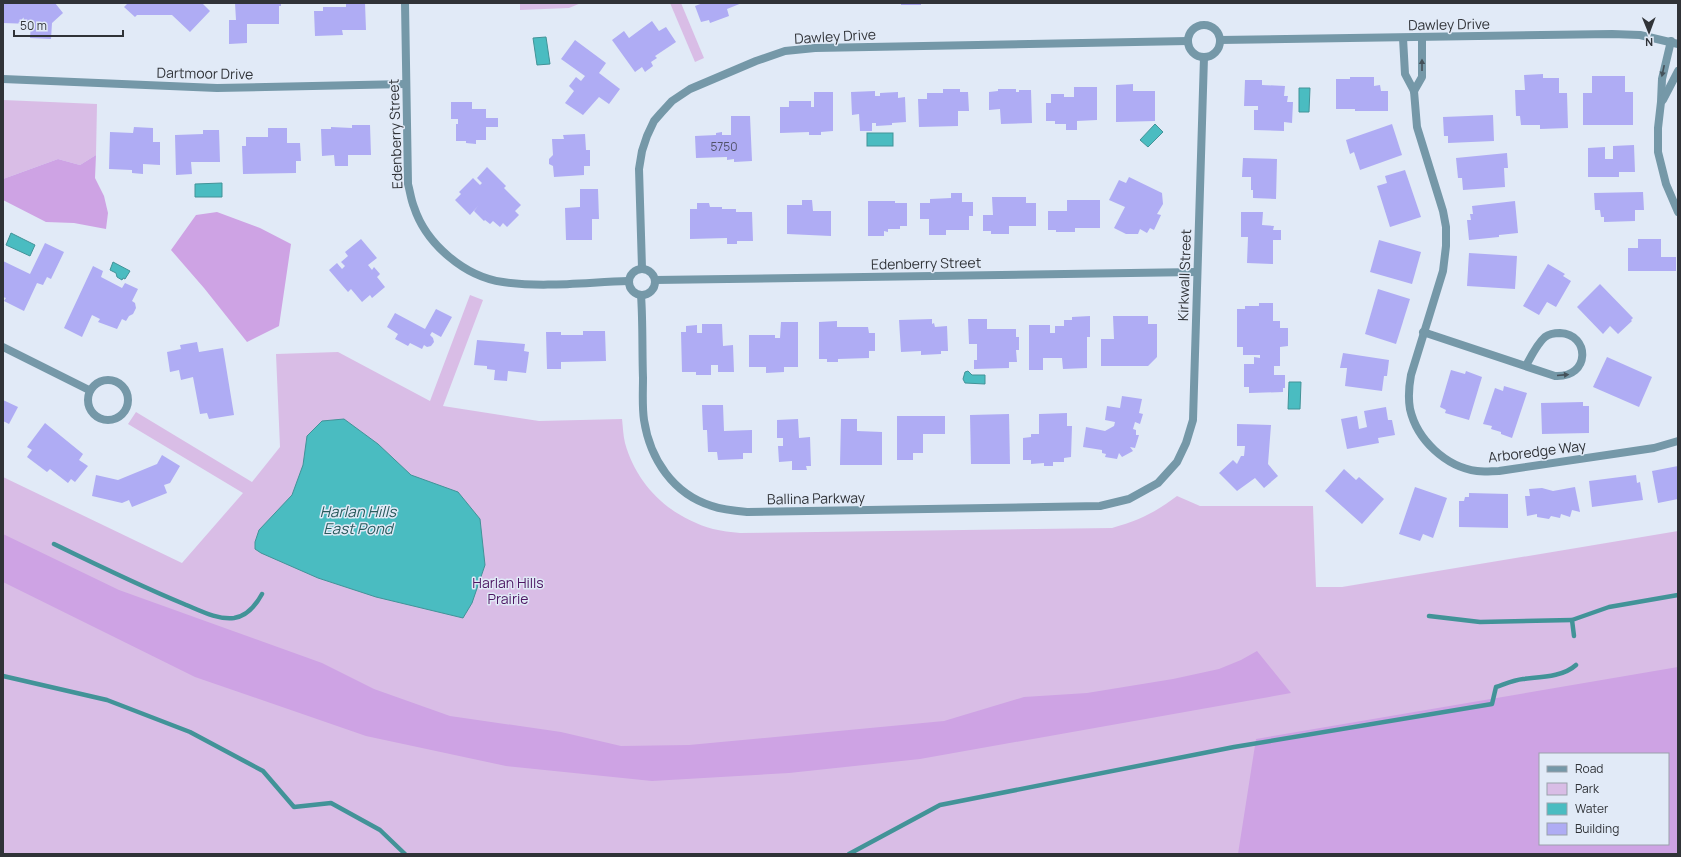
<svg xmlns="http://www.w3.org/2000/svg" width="1681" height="857" font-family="Manrope,sans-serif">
<rect width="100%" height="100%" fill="#e1eaf7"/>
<g fill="#d9bde6" fill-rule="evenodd">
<path d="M520,3H581L569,8L520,10Z"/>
<path d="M670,3H681L704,58L695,62Z"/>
<path d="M3,100L97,104L96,155L80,165L58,159L3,179Z"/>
<path d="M470,295L483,300L443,406L539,421L622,419C623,427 623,435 625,443C637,486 670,517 713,529C721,531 731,532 740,533L1112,528C1140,520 1154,513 1177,496L1200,506H1313L1316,587H1342L1678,531V854H3V477L182,563L243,493L128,424L136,412L252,482L280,447L276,354L338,352L430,401ZM1540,754H1668V844H1540Z"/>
</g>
<g fill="#cea3e4" fill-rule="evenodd">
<path d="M96,155L95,178L104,196L108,213L106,229L74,223L46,222L3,200V179L58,159L80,165Z"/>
<path d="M217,212L260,228L291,244L279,326L247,342L204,288L171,250L196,215Z"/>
<path d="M3,534L119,590L322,663L374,689L450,716L561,732L621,746L689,745L944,721L1024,697L1087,693L1173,679L1219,669L1241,660L1257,651L1291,693L920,759L789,773L652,781L506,766L366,736L195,677L3,582Z"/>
<path d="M1678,667V854H1238L1256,739ZM1540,754H1668V844H1540Z"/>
</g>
<g fill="#4abcc1" stroke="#429398">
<path d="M546,37L550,64L537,65L533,38Z"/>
<path d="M1299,88H1310L1309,112H1299Z"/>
<path d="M1155,124L1163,132L1148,147L1140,140Z"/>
<rect x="867" y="133" width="26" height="13"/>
<path d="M222,183V197H195V184Z"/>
<path d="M11,233L35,245L30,256L6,245Z"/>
<path d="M113,262L130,271L125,279L123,278L122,280L117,277L116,273L110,270Z"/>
<path d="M968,371L972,375H985V384L965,383L963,379L965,372Z"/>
<path d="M1289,382H1301L1300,409H1288Z"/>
<path d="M344,419L378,444L411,475L458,492L480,519L485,565L472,603L463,618L376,597L318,578L261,553L255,549V542L259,530L292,495L303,465L307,436L322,421Z"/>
</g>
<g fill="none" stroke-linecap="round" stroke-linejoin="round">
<g stroke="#429398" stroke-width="4.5">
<path d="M54,544C97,565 140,586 184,604C199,610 217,620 234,618C248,616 256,605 262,594"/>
<path d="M1429,616L1480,622L1572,620"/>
<path d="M1574,636L1572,620L1609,607L1678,595"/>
<path d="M3,676L107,700L190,732L263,771L294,807L331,803L380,830L405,854"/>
<path d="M849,854L940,805L1234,747L1492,704L1496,687C1505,684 1514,680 1523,679C1540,677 1563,677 1576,665"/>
</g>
</g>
<g fill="#afacf4">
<path d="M3,3H55L63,13L52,23L51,39L30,38L31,24L3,23Z"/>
<path d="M128,3H202L210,11L190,32L172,15H137L135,17L124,7Z"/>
<path d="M235,3H281V6H279V24H247V43L229,44V20H236Z"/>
<path d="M346,3H365L366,30H342L343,35L315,36L314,11H323V7H346Z"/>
<path d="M703,3H742L727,9L729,16L710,23L709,20L701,22L695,6Z"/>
<rect x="901" y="3" width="20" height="2"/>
<path d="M652,21L659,31L666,27L676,42L655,56L657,58L651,62L653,66L645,72L642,67L635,72L612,40L624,31L629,38Z"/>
<path d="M575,40L606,63L599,73L620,89L609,104L599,97L583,115L565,103L574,91L569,86L576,77L581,81L585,76L561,59Z"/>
<path d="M1543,74V78H1559V93H1567L1568,128L1540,129V125H1521L1520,116H1516L1515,90H1525L1524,75Z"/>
<path d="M1592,76H1625V92H1633V125H1583V93H1592Z"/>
<path d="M1350,77H1374V86L1380,85L1381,91H1388V111H1355V109H1336V79H1350Z"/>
<path d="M1245,80H1262V85L1285,86L1284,96H1288L1287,102H1293L1292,123L1284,122V131L1254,130V110H1258V106H1244Z"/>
<path d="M1133,84V91H1155V121L1116,122V85Z"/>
<path d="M1074,87H1097V120L1077,121V130H1066V124H1055V121H1046V103H1051V94H1064V97H1074Z"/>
<path d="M943,89H960V92H968L969,111H958V126L919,127L918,99H927V93H943Z"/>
<path d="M998,89H1016V92H1019V90H1031L1032,123L1001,124L1000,109L989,110V92L998,91Z"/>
<path d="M875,91V96H880V93L898,92V98L905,97L906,122L892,123V125L876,126V123H872V131H860L859,114L852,115L851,92Z"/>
<path d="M814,92H833V131L821,132V135H809V132L780,133V107H789V101H811V107H814Z"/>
<path d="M451,102H472V109H486V118H498V127H486V140H476V144L466,143V141H456V124H458V119H451Z"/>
<path d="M1493,115L1494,141L1448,143V136H1444L1443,117Z"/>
<path d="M731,116H750L752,161L734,162V159L727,160V157L696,158L695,136L716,135V133L722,132V135H731Z"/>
<path d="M1392,124L1402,155L1360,170L1354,152L1350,154L1346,140Z"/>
<path d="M352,125H370L371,155H348V166H335L334,155L322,156L321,129H331V127L352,128Z"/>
<path d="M134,127L153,128V142H160V165L143,164V174L132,173V170L109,169L110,132L133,133Z"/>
<path d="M268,128H287V143H300L301,161H296V173L243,174L242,146H246V137H268Z"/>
<path d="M203,130H219L220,162H191L192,174L176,175L175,135L203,134Z"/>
<path d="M585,134L586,150H590V166H584V175L554,177L553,166L549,164V159L553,155L552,139H564L563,135Z"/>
<path d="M1634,145L1635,172H1619V177H1588V148L1605,147V159H1613V146Z"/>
<path d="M1507,153L1508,168H1504L1505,187L1463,190L1462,178H1458L1456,158Z"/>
<path d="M1243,158L1277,159L1276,199L1253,198V190H1251V177H1242Z"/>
<path d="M487,167L506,186L504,188L521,205L515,211L519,215L507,227L503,223L500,227L493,221L490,224L485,220L484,221L474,211L478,206L470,215L455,200L461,194L459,192L473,178L480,185L482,183L477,178Z"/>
<path d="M1405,170L1421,217L1390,227L1377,186L1387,183L1385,176Z"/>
<path d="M1129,177L1162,193L1163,204L1157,214L1161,215L1154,230L1150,228L1147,233L1140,229L1138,234H1126L1114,228L1125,207L1109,200L1119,180L1126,183Z"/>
<path d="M580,189H598L599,219H592V240H566L565,208L580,207Z"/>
<path d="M1643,192L1644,210H1635V221L1604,222V217H1601L1600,210H1595L1594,193Z"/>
<path d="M951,193H962V202H973V216H969V230H946V235H929V219H920V203H930V199L951,198Z"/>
<path d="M992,197H1026V203H1036V226H1009V234H991V231H983V215H993Z"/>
<path d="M802,200H812L813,211H831V236L787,234V205H802Z"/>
<path d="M1067,200H1100V228H1075V232H1056V230H1048V211H1067Z"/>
<path d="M868,201H895V203H907V226H900V229H888V232L884,231V236H868Z"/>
<path d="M1515,201L1518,233L1499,235V237L1469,240L1467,220H1471L1470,214H1473L1472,206Z"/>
<path d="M697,203H709L710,207H722V209H736V212H752L753,241H737V244H727V238L690,239V209H697Z"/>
<path d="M1241,212H1263L1262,225L1274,226L1273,230H1281V240H1273V264L1247,263L1248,237H1241Z"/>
<path d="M361,239L377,258L368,265L372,270L374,267L380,274L377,277L385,287L372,298L370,295L362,302L351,289L348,292L329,270L337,263L342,269L345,266L341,262L348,256L345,252Z"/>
<path d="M1638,239H1661V257H1676V271H1628V248H1638Z"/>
<path d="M1379,240L1421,252L1412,284L1370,272Z"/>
<path d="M45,243L64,252L51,279L47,277L43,285L37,283L24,311L4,301L6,298L3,297V261L30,274Z"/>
<path d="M1469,253L1517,256L1515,289L1467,286Z"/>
<path d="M1548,264L1565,274L1563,276L1571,281L1556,307L1547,302L1539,315L1523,306Z"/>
<path d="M93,266L103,271L101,277L122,288L125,283L138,289L132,301L135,303L136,308L133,314L129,316L126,321L122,319L117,329L98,322L100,319L92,315L82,337L64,328Z"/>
<path d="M1600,284L1633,318L1631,320L1632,321L1618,334L1610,326L1603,334L1577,307Z"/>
<path d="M1378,289L1410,299L1396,344L1365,334Z"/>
<path d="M1259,303H1273V321H1280V328H1288V346L1280,347V366H1274V375H1285V388H1283V392L1249,393V387H1244V364H1254V357L1260,358V355H1243V347H1237V309H1245V306H1259Z"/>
<path d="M436,309L452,317L441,337L432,332L430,335L433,338L434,342L431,346L427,347L424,345L422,349L410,343L408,346L395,339L398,334L387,327L395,313L425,329Z"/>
<path d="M1090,316V337H1087V368L1063,369L1062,358H1043V370H1029V325H1050V333H1055V326H1064V320H1072V317Z"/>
<path d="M1113,316H1148V324H1157V357L1148,366H1101V339H1114Z"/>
<path d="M932,319V324L934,323L935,327L947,326L948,351H941V354L921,355V351L901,352L899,320Z"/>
<path d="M968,319H987V329H1016V337H1019V350H1016L1017,362H1009V368L974,369V360H977V344H969Z"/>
<path d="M837,321V327H868L869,333H875V351H869V358L838,359V362H827V359H819V322Z"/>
<path d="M781,322H798V367H784V372L766,373V367H749V335H775V338H780Z"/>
<path d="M702,324H722L723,346L733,345L734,372H718V365H711V375H696V372H682L681,332H686V326L697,325V333H702Z"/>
<path d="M583,331H605L606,361L561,362V369H547L546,332H561V335H583Z"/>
<path d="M477,340L525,344L524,351L529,352L526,373L508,371L507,381L494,380L495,370L487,369V366L474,365Z"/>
<path d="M197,342L199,352L223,348L234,415L209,419L207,413L200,414L193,377L181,380L179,370L170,372L167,352L181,349L180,345Z"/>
<path d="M1343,353L1389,360L1387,376H1384L1382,391L1345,386L1347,368H1340Z"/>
<path d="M1607,357L1652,377L1639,407L1593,387Z"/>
<path d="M1451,370L1465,374L1466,371L1482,377L1469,420L1445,413L1446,410L1440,407Z"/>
<path d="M1504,386L1527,393L1512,438L1501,434V432L1491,429L1492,426L1483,424L1495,388L1503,391Z"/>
<path d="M1122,396L1142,399L1139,413L1143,414L1140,424L1135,422L1133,429L1136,430V435H1139L1135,448L1130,447L1133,451L1122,457L1119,453L1117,459L1105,457L1106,454L1102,453V450L1083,447L1086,427L1105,431L1114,426L1115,422L1105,420L1107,406L1120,408Z"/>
<path d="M3,400L18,407L9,424L3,421Z"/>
<path d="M1583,402V406H1589V433L1542,434L1541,403Z"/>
<path d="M702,405H723L724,431L752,430V453H743V459L718,460L717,452H708L707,430H703Z"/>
<path d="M1386,407L1388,420H1392L1395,435L1378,438L1379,443L1347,449L1341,419L1357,416L1359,429L1367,427L1364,411Z"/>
<path d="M1067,413V426H1072L1071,457L1064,458V462H1053V466H1044V463L1031,464V460H1023V438L1031,437V434H1039V414Z"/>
<path d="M1009,414L1010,464H971L970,415Z"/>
<path d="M897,416H945V434H923V453H913V460H897Z"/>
<path d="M798,419L799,438L810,437L811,466H806L807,470H792V461L779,462L778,446H783V438H777V420Z"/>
<path d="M841,419H857V431L882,432V465H840Z"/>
<path d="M45,423L83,454L79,460L88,466L75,482L71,479L68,483L50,469L47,472L27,457L32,450L27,447Z"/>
<path d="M1237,424L1271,425L1268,464L1278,476L1264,488L1255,478L1237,491L1219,473L1233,460L1237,464L1241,456H1244L1245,446H1237Z"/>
<path d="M162,455L180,466L170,483L164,485L167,493L132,507L129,500L122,503L92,496L96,475L118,480L157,464Z"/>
<path d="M1678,466V499L1658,503L1652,471Z"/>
<path d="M1344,469L1356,480L1359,477L1384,499L1362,524L1325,491Z"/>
<path d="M1636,475L1637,483L1640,482L1643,500L1592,507L1589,481Z"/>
<path d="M1415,487L1447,498L1433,538L1423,534L1420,541L1399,534Z"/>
<path d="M1575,487L1580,512L1572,510L1570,517L1561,514L1560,518L1551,516L1549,519L1537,517V514L1527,516L1525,496H1530L1529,489L1542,488L1553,491Z"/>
<path d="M1469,493L1508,494V528L1459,527V501H1464L1465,497H1469Z"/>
</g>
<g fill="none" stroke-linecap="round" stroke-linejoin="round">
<g stroke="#7598a8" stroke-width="8">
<path d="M405,3L408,184C410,191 411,200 414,207C426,244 465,277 503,282C543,288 589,282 628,281"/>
<circle cx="1204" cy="41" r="16"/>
<path d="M1403,38L1405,74L1414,91L1417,127L1443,211L1446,227V246L1443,271L1411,375C1409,386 1408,398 1410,409C1417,440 1446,467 1477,471C1484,472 1492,471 1499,471L1654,448L1678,441"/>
<path d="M1220,40L1612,34L1640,35L1678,44"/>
<path d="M1671,41L1662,79L1661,102L1658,128V152L1666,184L1678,212"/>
<path d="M3,79L217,88L406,84"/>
<path d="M1414,91L1422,77V38"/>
<path d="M1663,100L1678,71"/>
<path d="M642,268L639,169L642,151L647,136L654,121L661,113L672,101L690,89L756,61L785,51L815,48L1188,41"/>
<circle cx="642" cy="282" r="13"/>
<path d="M655,280L1196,272"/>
<path d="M641,295C643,323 642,350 643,378C643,392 642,406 644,420C650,459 673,494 712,506C723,510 736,511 748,512L1100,506L1129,499L1158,483L1177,462L1186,443L1193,420L1204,57"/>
<path d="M1423,332L1555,376C1591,378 1590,334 1560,333C1555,333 1549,334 1545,337C1537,344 1531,356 1526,366"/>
<path d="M3,347L89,390"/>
<circle cx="108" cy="400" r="20"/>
</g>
</g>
<defs><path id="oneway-solid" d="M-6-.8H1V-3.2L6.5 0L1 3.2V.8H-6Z"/></defs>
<g fill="#45515a">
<use href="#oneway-solid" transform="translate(1422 65) rotate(-90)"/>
<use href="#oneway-solid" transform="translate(1663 71) rotate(102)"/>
<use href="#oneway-solid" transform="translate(1563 375) rotate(-5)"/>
</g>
<g text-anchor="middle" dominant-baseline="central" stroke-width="3" stroke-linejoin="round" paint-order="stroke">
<g font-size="12" fill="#505167">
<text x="724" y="146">5750</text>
</g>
<g font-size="14" fill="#303338" stroke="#e1eaf7">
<text transform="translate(1449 24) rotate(-1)">Dawley Drive</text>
<text transform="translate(835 36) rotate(-3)">Dawley Drive</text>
<text transform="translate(205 73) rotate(1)">Dartmoor Drive</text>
<text transform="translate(395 134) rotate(-92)">Edenberry Street</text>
<text transform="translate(926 263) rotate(-1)">Edenberry Street</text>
<text transform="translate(1184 275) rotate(-88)">Kirkwall Street</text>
<text transform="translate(1537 451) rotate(-7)">Arboredge Way</text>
<text transform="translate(816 498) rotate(-1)">Ballina Parkway</text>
</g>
<g font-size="14" fill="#4d1763" stroke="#e1eaf7">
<text x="508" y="582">Harlan Hills<tspan x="508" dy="16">Prairie</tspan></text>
</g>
<g font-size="15" font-style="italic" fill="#2a5b5d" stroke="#e1eaf7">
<text x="358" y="511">Harlan Hills<tspan x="358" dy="17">East Pond</tspan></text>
</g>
</g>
<rect width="1681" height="857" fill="none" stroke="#303338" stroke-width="8"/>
<rect x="1539" y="753" width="130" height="92" fill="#e1eaf7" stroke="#9aa1ab"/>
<rect x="1547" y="766" width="20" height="6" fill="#7598a8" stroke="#9aa1ab"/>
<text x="1575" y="773" font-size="12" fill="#303338">Road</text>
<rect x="1547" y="783" width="20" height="12" fill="#d9bde6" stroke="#9aa1ab"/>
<text x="1575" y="793" font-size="12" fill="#303338">Park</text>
<rect x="1547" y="803" width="20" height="12" fill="#4abcc1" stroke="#9aa1ab"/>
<text x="1575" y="813" font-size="12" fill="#303338">Water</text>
<rect x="1547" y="823" width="20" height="12" fill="#afacf4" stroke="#9aa1ab"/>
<text x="1575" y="833" font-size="12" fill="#303338">Building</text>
<g transform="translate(1649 32) rotate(179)" stroke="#e1eaf7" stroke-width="3" paint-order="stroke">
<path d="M0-3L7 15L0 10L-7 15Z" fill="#303338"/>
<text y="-6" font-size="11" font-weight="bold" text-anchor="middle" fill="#303338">N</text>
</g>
<path d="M14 30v6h109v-6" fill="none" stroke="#303338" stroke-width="2"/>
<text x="20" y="30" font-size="12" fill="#303338" stroke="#e1eaf7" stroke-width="3" paint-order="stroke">50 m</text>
</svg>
